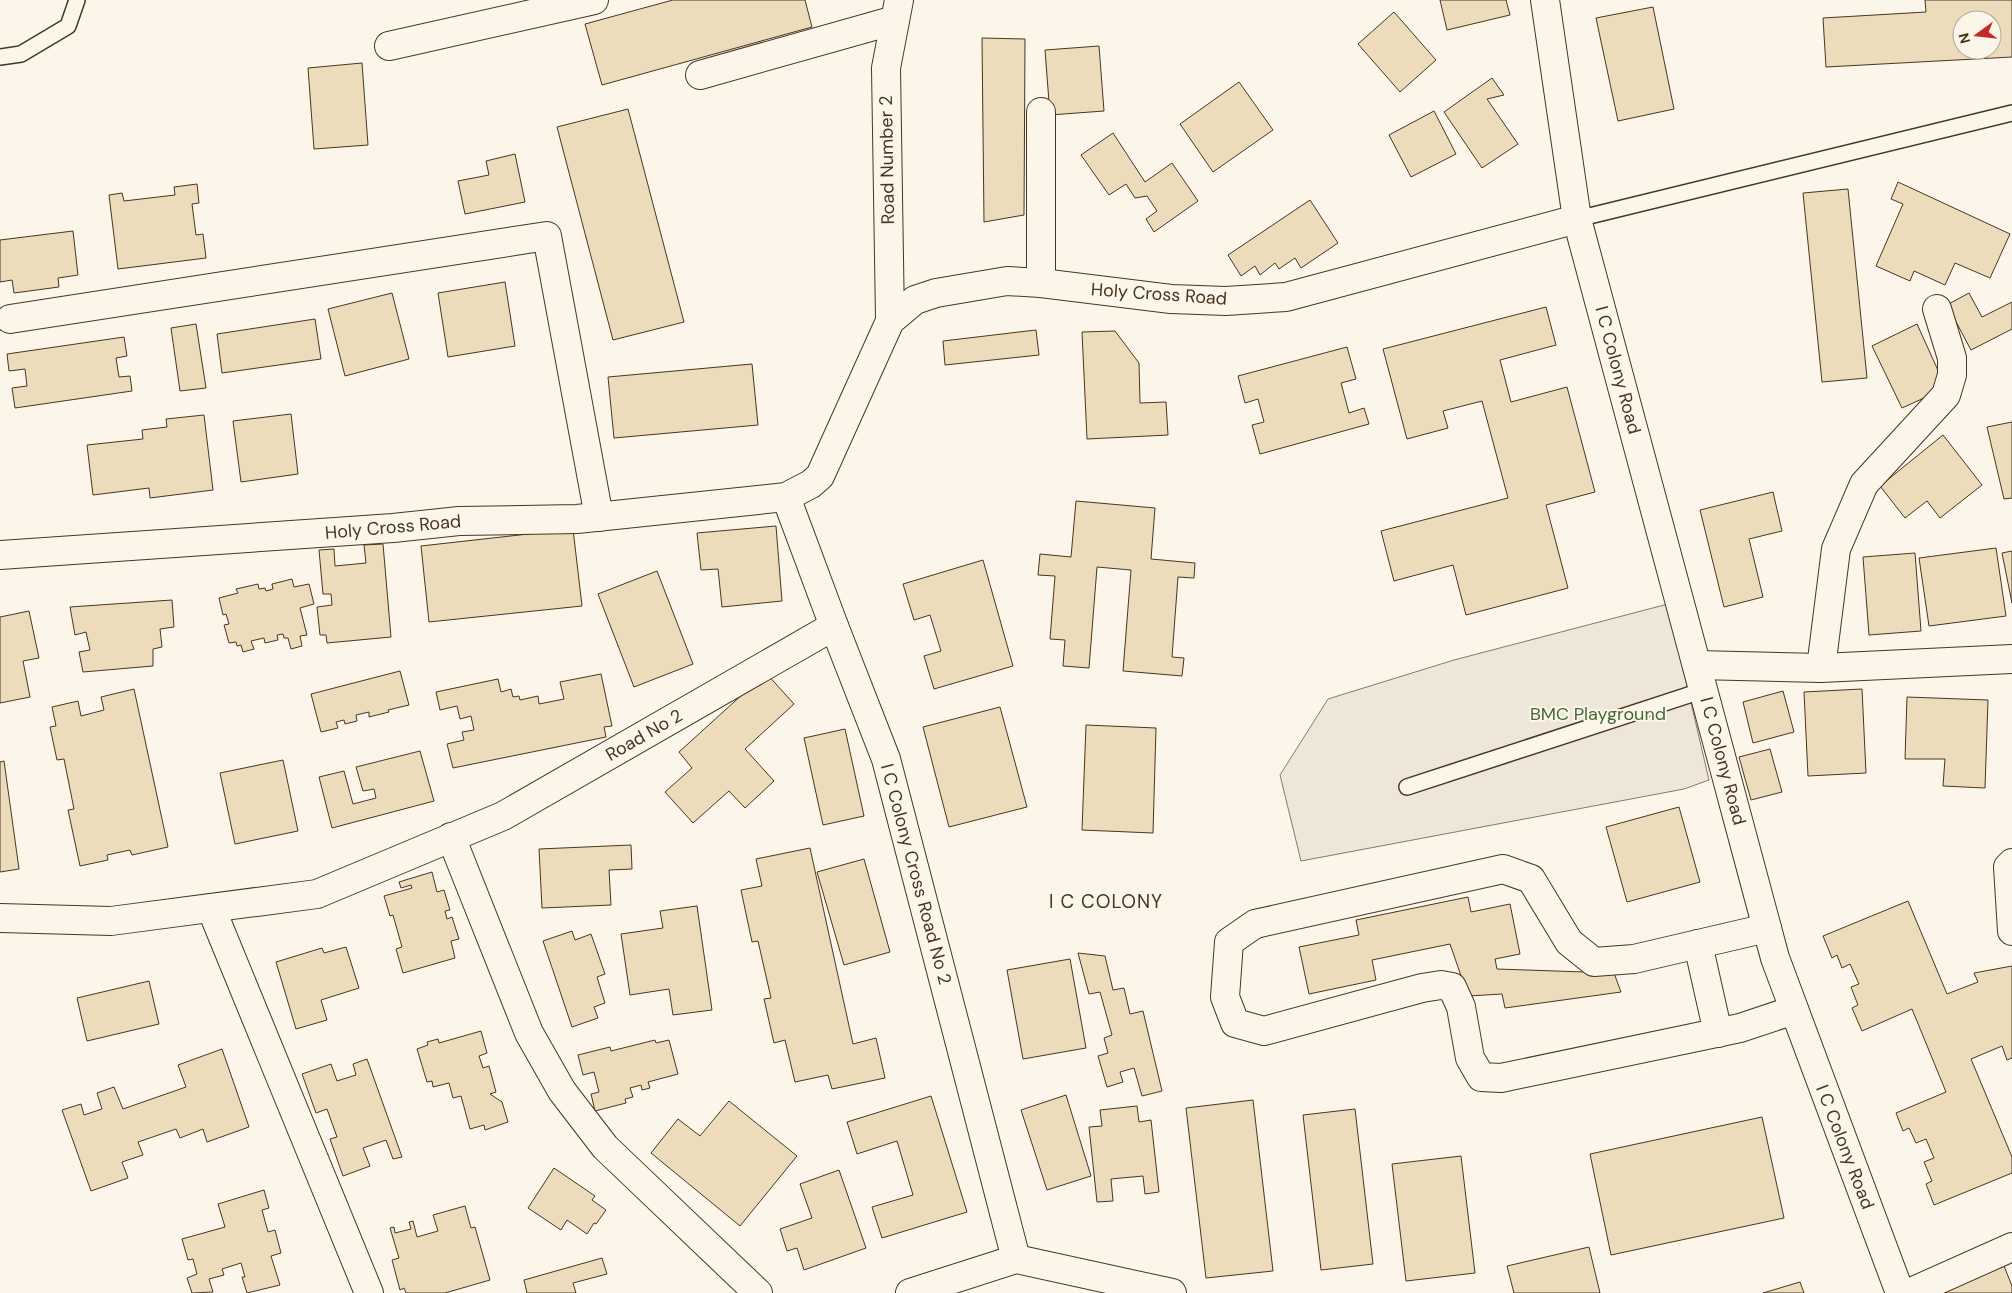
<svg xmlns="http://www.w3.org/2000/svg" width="2012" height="1293" font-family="'DM Sans',sans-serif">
<rect width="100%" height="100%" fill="#fbf6e9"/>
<path fill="#ede6d9" stroke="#887966" d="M1668,604L1709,780L1684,789L1301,861L1280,775L1328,699L1454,660Z"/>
<g fill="#ecdcbc" stroke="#4a3520" fill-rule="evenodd">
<path d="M673,0H805L812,27L602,85L585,24Z"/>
<path d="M1440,0H1506L1510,15L1447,30Z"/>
<path d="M1925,0H2012V57L1826,67L1823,18L1926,12ZM1962,20H1992V50H1962Z"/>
<path d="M1653,7L1674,109L1618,121L1596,18Z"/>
<path d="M1394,12L1436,60L1400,92L1358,44Z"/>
<path d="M982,38L1025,39L1024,215L984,222Z"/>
<path d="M1099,46L1104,111L1050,115L1045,50Z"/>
<path d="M362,63L368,145L314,149L308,68Z"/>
<path d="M1492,78L1504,95L1487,99L1518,144L1482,168L1444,112Z"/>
<path d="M1239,82L1273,130L1213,172L1180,124Z"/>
<path d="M628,109L684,322L613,340L557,127Z"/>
<path d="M1434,111L1456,154L1411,177L1389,135Z"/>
<path d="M1113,133L1145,182L1172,163L1198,201L1154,232L1146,219L1157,211L1147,196L1135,198L1126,184L1109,195L1081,155Z"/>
<path d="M515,154L525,202L465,214L458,181L489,175L486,161Z"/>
<path d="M1898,182L2010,234L1990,278L1955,263L1945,285L1914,271L1910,281L1876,266L1903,204L1891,199Z"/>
<path d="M197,184L199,203L192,204L196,235L203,234L206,258L118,269L109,195L122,193L124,201L175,195L174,187Z"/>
<path d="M1848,189L1867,378L1822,382L1803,193Z"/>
<path d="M1310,200L1338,243L1301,268L1295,258L1279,269L1275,263L1260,275L1255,266L1241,276L1228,255Z"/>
<path d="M73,231L78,275L58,278L59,287L14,293L12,280L0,282V240Z"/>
<path d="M505,282L515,346L448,357L438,293Z"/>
<path d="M392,293L409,359L345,376L328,309Z"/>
<path d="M1969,293L1982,317L2012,302V329L1971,350L1947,305Z"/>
<path d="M1546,307L1556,345L1500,360L1511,402L1567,387L1595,492L1546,505L1568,588L1466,615L1453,565L1394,581L1381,531L1508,498L1482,401L1443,411L1448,428L1407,439L1383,349Z"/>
<path d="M315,319L321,359L222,373L217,334Z"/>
<path d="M196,324L206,388L180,391L171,328Z"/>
<path d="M1917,324L1946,388L1902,408L1872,346Z"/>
<path d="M1036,330L1039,355L945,365L943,341Z"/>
<path d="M1115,331L1139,363L1140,403L1166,402L1168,435L1087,439L1082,332Z"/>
<path d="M124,337L127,356L116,358L119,377L130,376L132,391L15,408L12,388L27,386L25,369L9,371L7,354Z"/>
<path d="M1347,347L1356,379L1341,383L1349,413L1364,408L1369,424L1260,454L1252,425L1264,422L1258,399L1245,403L1238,376Z"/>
<path d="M752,364L758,425L614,438L608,377Z"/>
<path d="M291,414L298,474L241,482L233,421Z"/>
<path d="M204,415L213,490L150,498L149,488L93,495L87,445L143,439L142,430L167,427L166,419Z"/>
<path d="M2012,422V498L2004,499L1987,427Z"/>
<path d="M1943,435L1982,485L1940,518L1927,501L1905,518L1880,486Z"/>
<path d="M1773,492L1782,531L1749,539L1763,597L1724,607L1700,510Z"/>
<path d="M1076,501L1155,508L1151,559L1195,563L1194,578L1178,577L1172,657L1184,658L1182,676L1123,671L1131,570L1097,567L1089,668L1063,666L1065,640L1050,639L1055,576L1038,575L1040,554L1071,557Z"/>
<path d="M776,526L782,601L722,607L718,569L701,570L697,533Z"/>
<path d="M573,529L582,606L429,622L421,546Z"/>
<path d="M383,544L391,637L327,643L326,635H320L317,607L332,605L331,594H323L319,550L334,549L335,566L366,563L364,545Z"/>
<path d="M1996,548L2006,616L1929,626L1919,558Z"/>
<path d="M2012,551V603L2002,553Z"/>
<path d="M1915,553L1921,631L1869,635L1863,557Z"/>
<path d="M983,560L1013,666L934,689L924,656L941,651L930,615L914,620L903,584Z"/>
<path d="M657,571L693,664L634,687L598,594Z"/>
<path d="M292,579L294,587L309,584L314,604L300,608L307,635L300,636L302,646L291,649L288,638H284L283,634L277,635L278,640L265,643L264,638L251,641L254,649L243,652L241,645L237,646L236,642L229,643L224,625L229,624L226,614L223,615L219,598L238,593L236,589L258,584L259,589L265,588L266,591L273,589L272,584Z"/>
<path d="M172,600L174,627L160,629L162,647L153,649V666L83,672L79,652L90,650L86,632L75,635L70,607Z"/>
<path d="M29,611L39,658L23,661L30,697L0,703V617Z"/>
<path d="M400,671L409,705L388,710L389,712L369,717V712L356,715L357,721L345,724L344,720L336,722L338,728L321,732L311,694Z"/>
<path d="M766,673L794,704L745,749L774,781L745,808L729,791L693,823L665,792L692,768L679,752Z"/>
<path d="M601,674L612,726L604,727L606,737L453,768L447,744L464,740L462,732L474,730L471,716L460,719L457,706L440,710L436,692L498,679L501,692L511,689L513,697L519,696L520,700L538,696L539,704L564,699L560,682Z"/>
<path d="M134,689L168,847L132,855L130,850L107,855L108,860L80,866L68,810L74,809L64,759L57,760L50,727L56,726L52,707L78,701L81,716L104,710L101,697Z"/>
<path d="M1862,689L1866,773L1808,776L1804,692Z"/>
<path d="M1783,691L1794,732L1753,743L1743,702Z"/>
<path d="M1907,697L1988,700L1985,788L1943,786L1945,759H1905Z"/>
<path d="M1000,707L1027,807L949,827L923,727Z"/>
<path d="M1086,725L1156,728L1153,833L1082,830Z"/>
<path d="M845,729L864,816L823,825L804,738Z"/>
<path d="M1770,749L1782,792L1751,800L1739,757Z"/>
<path d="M420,751L434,801L332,828L319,777L344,771L353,804L376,798L374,789L363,791L356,767Z"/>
<path d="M283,760L298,831L235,844L220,773Z"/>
<path d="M4,761L19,869L0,872V762Z"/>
<path d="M1679,807L1700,882L1627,902L1606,827Z"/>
<path d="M631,845L632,869L609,870L611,905L542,908L539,849Z"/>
<path d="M810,848L853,1044L876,1038L885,1078L832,1089L828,1075L795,1082L785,1040L774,1043L764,999L771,998L758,941L752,942L741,890L762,886L756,859Z"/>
<path d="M864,859L890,952L844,965L817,872Z"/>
<path d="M432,872L437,892L444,890L450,910L445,911L447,919L452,917L459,939L451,941L455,958L403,973L396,949L402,947L393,915L390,916L384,896L412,888L411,885L401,888L399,882Z"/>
<path d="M1468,897L1471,912L1510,904L1520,954L1495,959L1497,969L1614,973L1621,992L1505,1008L1502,994L1468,996L1450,944L1372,960L1376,980L1309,994L1299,947L1359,935L1356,920Z"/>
<path d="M1908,901L1947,994L1978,982L1974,973L2012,966V1058L2007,1060L2002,1046L1971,1059L2012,1157V1173L1934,1205L1926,1184L1932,1181L1924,1162L1934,1158L1926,1139L1916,1143L1909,1128L1903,1131L1896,1113L1946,1092L1912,1009L1862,1031L1852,1008L1858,1005L1851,987L1859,984L1850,964L1842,968L1837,955L1832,958L1823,936Z"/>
<path d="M697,906L712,1010L673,1015L669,989L630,995L621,934L663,928L660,911Z"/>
<path d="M572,931L575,940L591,934L605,974L597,977L605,1003L594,1007L598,1018L572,1027L543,941Z"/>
<path d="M346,947L359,988L321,1000L327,1020L296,1029L276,962L322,948L324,953Z"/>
<path d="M1078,953L1105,956L1113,990L1124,988L1130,1014L1143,1011L1162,1091L1142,1096L1134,1068L1120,1072L1123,1082L1107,1087L1098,1056L1108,1053L1104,1038L1112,1035L1100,992L1089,994Z"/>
<path d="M1070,959L1086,1048L1023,1059L1007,970Z"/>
<path d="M149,981L159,1024L87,1041L77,998Z"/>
<path d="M481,1031L487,1053L479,1056L483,1068L489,1066L496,1092L490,1094L502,1102L508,1122L485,1130L484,1125L470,1129L461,1096L453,1098L449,1083L433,1087L432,1081L427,1082L417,1049L428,1045L427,1042L438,1039L439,1043Z"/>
<path d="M655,1040L656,1043L669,1040L678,1074L648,1082L650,1088L642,1090L641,1085L630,1088L633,1097L625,1099L626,1103L595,1111L591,1094L599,1092L594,1072L583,1075L578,1055L610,1047L611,1051Z"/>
<path d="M222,1049L249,1127L207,1142L203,1129L180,1138L176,1129L138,1142L143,1155L122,1162L128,1178L91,1191L62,1110L81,1104L84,1115L102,1109L97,1093L114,1087L123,1109L186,1087L178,1065Z"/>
<path d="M367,1059L402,1157L393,1159L386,1140L363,1148L370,1166L343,1176L330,1139L337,1137L327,1109L316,1113L302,1074L331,1064L337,1081L356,1075L353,1064Z"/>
<path d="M1066,1095L1091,1176L1047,1190L1021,1110Z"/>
<path d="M931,1096L967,1212L882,1238L872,1207L913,1195L897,1141L857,1154L847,1122Z"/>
<path d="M1253,1100L1273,1271L1206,1278L1186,1108Z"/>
<path d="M729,1101L797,1156L740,1226L651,1153L678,1119L700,1136Z"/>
<path d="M1137,1106L1139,1122L1151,1120L1159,1192L1145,1194L1143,1176L1111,1179L1113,1201L1097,1202L1089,1127L1102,1126L1100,1110Z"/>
<path d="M1355,1109L1373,1264L1321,1270L1303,1115Z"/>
<path d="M1762,1117L1784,1218L1611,1255L1590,1154Z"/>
<path d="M1461,1156L1475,1273L1406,1281L1392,1164Z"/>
<path d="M554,1168L595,1196L592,1200L606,1210L596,1224L594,1223L587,1234L567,1220L561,1230L528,1208Z"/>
<path d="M839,1170L866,1248L804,1270L797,1248L787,1251L780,1229L812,1218L800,1184Z"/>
<path d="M264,1190L269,1208L262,1210L268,1232L275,1230L281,1253L271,1256L280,1285L247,1293L242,1277H245L241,1263L222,1269L224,1275L209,1279L213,1292L192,1293L187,1278L197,1274L193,1259L188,1260L182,1239L225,1227L218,1204Z"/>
<path d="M465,1206L471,1228L475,1227L490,1280L445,1293H406L404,1288L400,1290L392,1260L399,1258L390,1228L394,1227L395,1233L411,1229L409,1222L413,1221L417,1237L438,1231L433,1215Z"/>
<path d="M1589,1247L1600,1293H1514L1507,1266Z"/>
<path d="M602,1258L607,1274L573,1283L576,1293H527L524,1280Z"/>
<path d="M2004,1266L2012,1286V1293H1936Z"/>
<path d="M1800,1282L1804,1293H1763Z"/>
</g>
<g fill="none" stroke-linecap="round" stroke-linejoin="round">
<g stroke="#4a3520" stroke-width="18">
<g id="service">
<path d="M0,57L21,54L68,26L77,0"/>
<path d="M1577,219L2012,113"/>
<path d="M1407,787L1704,690"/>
</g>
</g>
<g stroke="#4a3520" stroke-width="30">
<g id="minor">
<path d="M389,46L594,0"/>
<path d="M700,75L895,20"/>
<path d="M1041,283V112"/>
<path d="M10,319L547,236L599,517"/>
<path d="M890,321L886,68L899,0"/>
<path d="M786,497L834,626L886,759L1016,1259"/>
<path d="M1697,665L1821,668L2012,659"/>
<path d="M1821,668L1836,549L1864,484L1946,395L1952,375V358L1937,309"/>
<path d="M451,837L529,1033L562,1091L605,1147L758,1293"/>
<path d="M2012,863L2008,867L2012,931"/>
<path d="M211,908L369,1293"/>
<path d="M0,918L111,921L317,894L503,816L834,626"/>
<path d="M1767,928L1634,959L1594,962L1569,942L1531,879L1503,869L1255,924L1229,942L1225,997L1235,1023L1264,1031L1422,988L1441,985L1452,987L1461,1007L1470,1058L1481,1077L1501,1078L1740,1028L1794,1010"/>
<path d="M1698,944L1718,1033"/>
<path d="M910,1293L1016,1259L1172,1293"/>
<path d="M1909,1293L2012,1247"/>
</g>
</g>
<g stroke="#4a3520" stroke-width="30">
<g id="tertiary">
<path d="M1545,0L1577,219L1775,958L1900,1293"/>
<path d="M0,555L393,528L459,521L577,519L786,497L811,484L820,476L890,321L915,300L936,293L1007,281L1041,283L1171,299L1226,301L1286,297L1577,219"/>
</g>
</g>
<use href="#service" stroke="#fbf6e9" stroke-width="15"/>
<use href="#minor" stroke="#fbf6e9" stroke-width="28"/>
<use href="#tertiary" stroke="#fbf6e9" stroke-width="28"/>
</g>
<g text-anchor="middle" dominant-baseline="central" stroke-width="4" stroke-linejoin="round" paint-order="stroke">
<g font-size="18" fill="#4a3520" stroke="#fbf6e9">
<text transform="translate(887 160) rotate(-91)">Road Number 2</text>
<text transform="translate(1159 294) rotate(4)">Holy Cross Road</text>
<text transform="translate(1618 370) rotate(75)">I C Colony Road</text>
<text transform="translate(393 527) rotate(-5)">Holy Cross Road</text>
<text transform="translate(644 735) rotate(-30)">Road No 2</text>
<text transform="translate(1723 761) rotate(75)">I C Colony Road</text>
<text transform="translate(916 874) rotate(75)">I C Colony Cross Road No 2</text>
<text transform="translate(1845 1147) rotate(69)">I C Colony Road</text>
</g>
<g font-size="18" fill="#436837" stroke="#fbf6e9">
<text x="1598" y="714">BMC Playground</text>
</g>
<g font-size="19" letter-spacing="1" fill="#4a3520" stroke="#fbf6e9">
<text x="1106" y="901">I C COLONY</text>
</g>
</g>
<g transform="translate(1977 35) rotate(255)"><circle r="24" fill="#fbf6e9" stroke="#b4a999"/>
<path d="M0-4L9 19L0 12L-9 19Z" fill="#c62828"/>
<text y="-8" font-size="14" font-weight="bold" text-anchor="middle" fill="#4a3520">N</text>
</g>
</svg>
